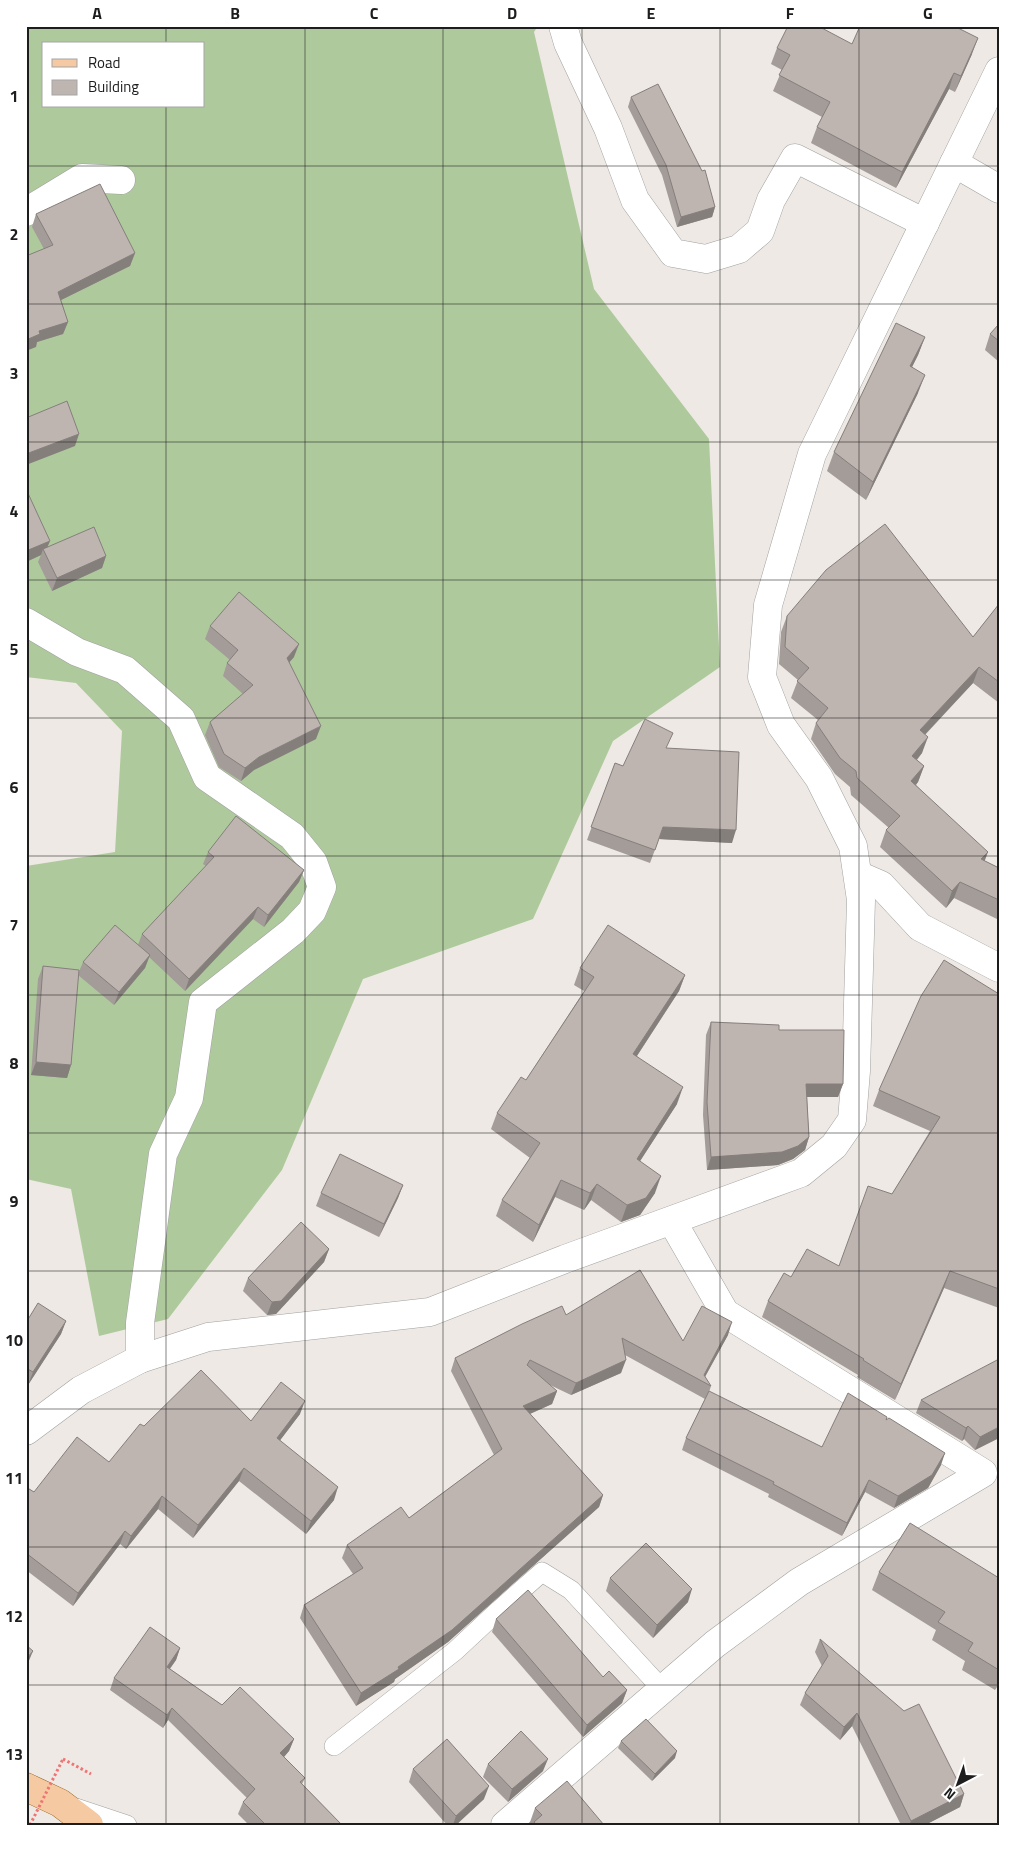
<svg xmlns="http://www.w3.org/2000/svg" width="1025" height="1851" font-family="'Titillium Web',sans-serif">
<rect width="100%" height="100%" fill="#eee9e4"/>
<path fill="#aeca9c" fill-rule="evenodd" d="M26,26H538L534,32L594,289L709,439L720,667L613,741L533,919L363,979L282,1170L168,1319L99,1336L71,1189L26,1179V866L115,852L122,731L76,683L26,677ZM44,44H204V106H44Z"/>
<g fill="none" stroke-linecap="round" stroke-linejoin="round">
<g stroke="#a1a1a1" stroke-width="20">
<g id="service">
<path d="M334,1746L455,1651L499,1610L542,1572L571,1590L662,1689"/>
<path d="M76,1808L127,1825"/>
</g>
</g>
<g stroke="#a1a1a1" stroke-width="29">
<g id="minor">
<path d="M563,26L568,43L608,128L635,200L673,253L706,259L739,249L760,231L771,200L795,158L925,223"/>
<path d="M954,163L999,189"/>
<path d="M26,212L82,178L121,180"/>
<path d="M26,622L77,652L125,670L181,719L207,777L292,836L313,862L322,887L312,911L293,931L203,1002L189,1098L163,1154L140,1323V1359"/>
<path d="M858,875L881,885L920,927L999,968"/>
<path d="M505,1825L715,1644L799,1582L983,1473L725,1313L672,1221"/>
</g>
</g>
<g stroke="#a1a1a1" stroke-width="29">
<path id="tertiary" d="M26,1431L81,1390L140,1359L208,1337L430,1312L565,1259L801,1173L834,1146L852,1120L856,1071L861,900L853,846L819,778L781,725L762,677L768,605L812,454L999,71"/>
</g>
<g stroke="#8c550b" stroke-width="29">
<path id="primary" d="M26,1787L60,1803L89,1825"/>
</g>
<path stroke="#ef7473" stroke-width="3" stroke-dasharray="2.5 2.5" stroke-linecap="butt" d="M63,1759L91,1774"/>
<use href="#service" stroke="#fff" stroke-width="19"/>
<use href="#minor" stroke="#fff" stroke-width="28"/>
<use href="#tertiary" stroke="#fff" stroke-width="28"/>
<use href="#primary" stroke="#f5c9a2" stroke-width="28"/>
<path stroke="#ef7473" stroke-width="3" stroke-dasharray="2.5 2.5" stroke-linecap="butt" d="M30,1825L63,1759"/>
</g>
<g fill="#a39c98">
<path d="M852,44L972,54L955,92L949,89L896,188L811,143L817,127L822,117L773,91L782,70L771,64L777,48Z"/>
<path d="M631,97L715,207L712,217L677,227L662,175L628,107Z"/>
<path d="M36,214L135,253L130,266L61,300L68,322L63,334L37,342L36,347L44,249L32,227Z"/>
<path d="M999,324V362L985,350L990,334Z"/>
<path d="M925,337L918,355L912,367L918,393L866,500L827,471L834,452Z"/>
<path d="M26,489L48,547L106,556L102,568L52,591L38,562L41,555L26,562Z"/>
<path d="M999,604V703L973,683L925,735L922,753L917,760L924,766L918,782L916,785L985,861L999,868V920L954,898L946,908L880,847L886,830L889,828L851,795L850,787L835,774L811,739L816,723L818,720L791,698L798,680L779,664L781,632L787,616L973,637Z"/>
<path d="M210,626L294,657L289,662L316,739L254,770L241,781L219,767L205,735L210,722L243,694L223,676L227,663L230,660L205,639Z"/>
<path d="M667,748L732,843L659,839L650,863L587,840L615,763L623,766Z"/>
<path d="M208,852L304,870L299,882L264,927L253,919L185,991L149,957L145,968L114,1005L78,975L71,1065L67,1078L31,1075L38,979L43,966L78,974L83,962L138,945L142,934L206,866L203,864Z"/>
<path d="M580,968L685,975L679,991L637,1056L677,1104L640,1161L655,1193L640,1215L621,1222L591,1200L584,1210L555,1197L533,1242L496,1216L502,1200L530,1158L491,1129L497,1113L526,1080L584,991L574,985Z"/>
<path d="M999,994V1308L944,1288L895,1400L857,1377L858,1375L762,1317L768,1301L791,1277L839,1266L892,1194L930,1131L873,1106L879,1090Z"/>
<path d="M711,1022L779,1030L843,1084L838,1097H807L809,1137L805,1150L793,1159L778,1165L707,1170L703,1115L706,1035Z"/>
<path d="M403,1185L398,1198L379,1237L316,1206L321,1193Z"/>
<path d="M329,1249L324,1262L276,1314L267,1315L243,1291L248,1278Z"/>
<path d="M566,1315L683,1341L728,1335L705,1377L711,1386L709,1392L822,1447L886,1419L941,1465L928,1488L894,1508L865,1492L842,1536L768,1497L769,1494L682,1450L686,1438L705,1399L625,1355L621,1373L571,1395L550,1385L557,1391L552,1404L530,1414L603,1495L599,1507L448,1642L395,1679L394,1682L356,1706L300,1618L304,1605L353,1574L342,1558L347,1545L409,1518L494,1455L451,1371L455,1358Z"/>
<path d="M26,1320L66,1321L61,1334L28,1385L26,1384Z"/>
<path d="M921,1400L999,1438L975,1450L964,1439L962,1441L916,1413Z"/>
<path d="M300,1414L280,1440L334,1500L306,1534L239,1481L193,1538L158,1509L126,1549L120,1544L73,1606L26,1570V1487L34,1492L109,1462L144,1426L251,1421Z"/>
<path d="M879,1572L999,1578V1684L995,1690L962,1670L965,1661L932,1640L936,1630L872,1590Z"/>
<path d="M610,1578L688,1602L653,1638L606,1591Z"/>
<path d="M496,1619L627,1690L622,1703L583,1737L492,1632Z"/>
<path d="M820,1639L964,1794L960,1807L925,1825H901L852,1726L840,1740L800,1705L805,1693L822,1666L815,1652Z"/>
<path d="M180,1648L176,1660L170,1669L222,1705L294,1739L289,1751L284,1757L305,1778L302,1784L342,1825H249L238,1814L243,1802L247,1798L168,1720L163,1728L110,1690L114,1678Z"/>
<path d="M621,1741L675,1758L652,1781L618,1748Z"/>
<path d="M488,1764L543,1771L508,1802L483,1777Z"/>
<path d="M413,1769L484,1799L456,1825H447L409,1782Z"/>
<path d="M535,1808L604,1825H529Z"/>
</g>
<g fill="#857f7c">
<path d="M978,38L972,54L955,92L961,76Z"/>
<path d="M954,73L949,89L896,188L902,172Z"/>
<path d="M715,207L712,217L677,227L681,217Z"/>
<path d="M135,253L130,266L53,304L58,292Z"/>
<path d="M68,322L63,334L37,342L36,347L26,351V340L39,331Z"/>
<path d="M925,337L918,355L903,385L910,366Z"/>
<path d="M925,375L918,393L866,500L873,482Z"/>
<path d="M79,434L75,446L26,465V454Z"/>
<path d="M50,541L45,553L43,549L41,555L26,562V551Z"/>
<path d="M106,556L102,568L52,591L57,578Z"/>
<path d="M299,644L294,657L282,671L287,658Z"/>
<path d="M979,667L973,683L914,746L920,730Z"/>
<path d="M321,726L316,739L254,770L241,781L245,768L259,757Z"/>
<path d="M928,737L922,753L906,772L912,756Z"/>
<path d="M924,766L918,782L905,797L911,781Z"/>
<path d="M663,827L736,830L732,843L659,839Z"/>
<path d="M988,852L982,868L981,859Z"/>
<path d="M304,870L299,882L264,927L268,915Z"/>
<path d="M960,882L954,898L946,908L952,891Z"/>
<path d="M258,907L253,919L185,991L189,979Z"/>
<path d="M150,955L145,968L114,1005L119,992Z"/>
<path d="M685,975L679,991L627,1071L633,1054Z"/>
<path d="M36,1062L71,1065L67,1078L31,1075Z"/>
<path d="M806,1084H843L838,1097H801Z"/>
<path d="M683,1087L677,1104L631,1175L637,1159Z"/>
<path d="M809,1137L805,1150L793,1159L778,1165L707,1170L711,1157Z"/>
<path d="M661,1176L655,1193L640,1215L621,1222L627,1205Z"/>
<path d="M561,1180L555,1197L533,1242L539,1225Z"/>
<path d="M597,1184L591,1200L584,1210L590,1193Z"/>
<path d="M403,1185L398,1198L379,1237L384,1224Z"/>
<path d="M329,1249L324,1262L276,1314L267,1315L272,1302Z"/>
<path d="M950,1271L944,1288L895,1400L901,1384Z"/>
<path d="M66,1321L61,1334L28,1385L33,1372Z"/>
<path d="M732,1322L728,1335L702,1382L704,1375Z"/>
<path d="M626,1360L621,1373L571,1395L576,1383Z"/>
<path d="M557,1391L552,1404L518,1419L523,1406Z"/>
<path d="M305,1401L300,1414L272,1451L277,1438Z"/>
<path d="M968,1426L964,1439L962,1441L966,1428Z"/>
<path d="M999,1427V1438L975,1450L980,1437Z"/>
<path d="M945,1453L941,1465L928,1488L894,1508L898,1496Z"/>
<path d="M244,1468L239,1481L193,1538L198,1525Z"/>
<path d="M869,1480L865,1492L842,1536L847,1523Z"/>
<path d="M338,1487L334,1500L306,1534L311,1521Z"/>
<path d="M603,1495L599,1507L448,1642L395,1679L394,1682L356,1706L361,1693L398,1667Z"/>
<path d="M162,1496L158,1509L126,1549L131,1536Z"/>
<path d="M125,1531L120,1544L73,1606L78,1593Z"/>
<path d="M692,1589L688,1602L653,1638L657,1625Z"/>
<path d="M180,1648L176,1660L162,1679L167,1667Z"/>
<path d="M33,1651L28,1663L26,1666V1659Z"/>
<path d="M627,1690L622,1703L583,1737L587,1725Z"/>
<path d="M172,1708L168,1720L163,1728L167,1715Z"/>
<path d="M857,1713L852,1726L840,1740L844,1727Z"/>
<path d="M294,1739L289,1751L276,1766L280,1753Z"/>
<path d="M677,1751L675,1758L652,1781L655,1774Z"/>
<path d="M548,1759L543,1771L508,1802L512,1789Z"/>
<path d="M489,1786L484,1799L456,1825H453L456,1816Z"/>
<path d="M964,1794L960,1807L925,1825H909L911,1821Z"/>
</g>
<g fill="#beb5b1" stroke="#857f7c">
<path d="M788,26H818L852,44L860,26H954L978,38L961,76L954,73L902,172L817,127L830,102L779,75L790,55L777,48Z"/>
<path d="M658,84L702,171L705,170L715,207L681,217L666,165L631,97Z"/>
<path d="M100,184L135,253L58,292L68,322L39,331L40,334L26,340V256L53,245L36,214Z"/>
<path d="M896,323L925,337L910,366L925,375L873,482L834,452Z"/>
<path d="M999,324V341L990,334Z"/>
<path d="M67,401L79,434L26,454V418Z"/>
<path d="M26,489L50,541L26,551Z"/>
<path d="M885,524L973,637L999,604V682L979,667L920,730L928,737L912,756L924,766L911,781L988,852L981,859L999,868V900L960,882L952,891L886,830L900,816L857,778L856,771L840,758L816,723L828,708L797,681L809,668L785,647L787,616L826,570Z"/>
<path d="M94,527L106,556L57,578L43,549Z"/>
<path d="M239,592L299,644L287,658L321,726L259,757L245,768L224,754L210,722L253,685L227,663L238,650L210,626Z"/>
<path d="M645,719L673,733L666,748L739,752L736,830L663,827L655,850L591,827L615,763L623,766Z"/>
<path d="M236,816L304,870L268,915L258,907L189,979L142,934L214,857L208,852Z"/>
<path d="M115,925L150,955L119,992L83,962Z"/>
<path d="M608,925L685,975L633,1054L683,1087L637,1159L661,1176L646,1198L627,1205L597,1184L590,1193L561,1180L539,1225L502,1200L540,1143L497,1113L521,1077L526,1080L594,977L580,968Z"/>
<path d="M944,960L999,994V1289L950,1271L901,1384L863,1360L864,1359L768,1301L784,1273L791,1277L807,1249L839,1266L868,1186L892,1194L940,1117L879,1090L921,996Z"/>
<path d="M43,966L79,970L71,1065L36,1062Z"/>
<path d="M711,1022L779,1025V1030H844L843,1084H806L809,1137L798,1146L782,1152L711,1157L707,1102Z"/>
<path d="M340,1154L403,1185L384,1224L321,1193Z"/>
<path d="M301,1222L329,1249L281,1301L272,1302L248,1278Z"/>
<path d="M640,1270L683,1341L702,1306L732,1322L704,1375L711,1386L622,1338L626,1360L576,1383L530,1360L527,1365L557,1391L523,1406L603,1495L452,1630L398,1667L399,1669L361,1693L304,1605L363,1568L347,1545L401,1507L409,1518L502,1449L455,1358L522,1324L562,1306L566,1315Z"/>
<path d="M38,1303L66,1321L33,1372L26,1368V1320L27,1321Z"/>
<path d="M999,1359V1427L980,1437L968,1426L966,1428L921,1400Z"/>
<path d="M201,1370L251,1421L281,1382L305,1401L277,1438L338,1487L311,1521L244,1468L198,1525L162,1496L131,1536L125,1531L78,1593L26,1553V1487L34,1492L77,1437L109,1462L140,1424L144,1426Z"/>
<path d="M709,1391L822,1447L848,1393L887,1417L886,1420L889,1418L945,1453L932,1475L898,1496L869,1480L847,1523L773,1484L774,1482L686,1438Z"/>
<path d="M910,1523L999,1578V1670L968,1651L973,1643L938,1622L945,1612L879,1572Z"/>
<path d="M646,1543L692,1589L657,1625L610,1578Z"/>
<path d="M528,1590L603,1677L609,1671L627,1690L587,1725L496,1619Z"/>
<path d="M150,1627L180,1648L167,1667L222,1705L240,1687L294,1739L280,1753L305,1778L300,1782L342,1825H266L243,1802L255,1789L172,1708L167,1715L114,1678Z"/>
<path d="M820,1639L904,1711L919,1704L964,1794L911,1821L857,1713L844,1727L805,1693L828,1656Z"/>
<path d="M26,1645L33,1651L26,1659Z"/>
<path d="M646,1719L677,1751L655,1774L621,1741Z"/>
<path d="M521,1731L548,1759L512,1789L488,1764Z"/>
<path d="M447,1739L489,1786L456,1816L413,1769Z"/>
<path d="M567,1781L604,1825H536L534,1822L542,1815L535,1808Z"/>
</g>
<path fill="none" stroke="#1d1d1d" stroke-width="1" stroke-opacity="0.55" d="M166,26V44M305,26V1825M443,26V1825M582,26V1825M720,26V1825M859,26V1825M166,106V1825M26,166H999M26,304H999M26,442H999M26,580H999M26,718H999M26,856H999M26,995H999M26,1133H999M26,1271H999M26,1409H999M26,1547H999M26,1685H999"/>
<rect width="1025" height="1851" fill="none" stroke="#ffffff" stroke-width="55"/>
<rect x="42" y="42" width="162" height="65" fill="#ffffff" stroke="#a5a5a5"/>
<rect x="52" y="59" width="25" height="8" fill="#f5c9a2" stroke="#a5a5a5"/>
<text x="88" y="68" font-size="15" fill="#1d1d1d">Road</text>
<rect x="52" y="80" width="25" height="15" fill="#beb5b1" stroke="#a5a5a5"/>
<text x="88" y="92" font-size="15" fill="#1d1d1d">Building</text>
<g transform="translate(958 1784) rotate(221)" stroke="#ffffff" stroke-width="4" paint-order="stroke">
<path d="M0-4L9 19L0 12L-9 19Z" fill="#1d1d1d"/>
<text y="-8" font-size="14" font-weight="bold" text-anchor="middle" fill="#1d1d1d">N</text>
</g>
<rect x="28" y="28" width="970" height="1796" fill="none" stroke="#1d1d1d" stroke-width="2"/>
<g font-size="16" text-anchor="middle" font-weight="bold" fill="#1d1d1d">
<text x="97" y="19">A</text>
<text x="235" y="19">B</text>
<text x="374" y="19">C</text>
<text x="512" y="19">D</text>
<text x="651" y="19">E</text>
<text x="790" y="19">F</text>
<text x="928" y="19">G</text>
<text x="14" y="102">1</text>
<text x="14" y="240">2</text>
<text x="14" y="379">3</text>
<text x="14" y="517">4</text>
<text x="14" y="655">5</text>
<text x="14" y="793">6</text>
<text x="14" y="931">7</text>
<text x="14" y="1069">8</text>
<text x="14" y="1207">9</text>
<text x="14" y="1346">10</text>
<text x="14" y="1484">11</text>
<text x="14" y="1622">12</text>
<text x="14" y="1760">13</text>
</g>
</svg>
